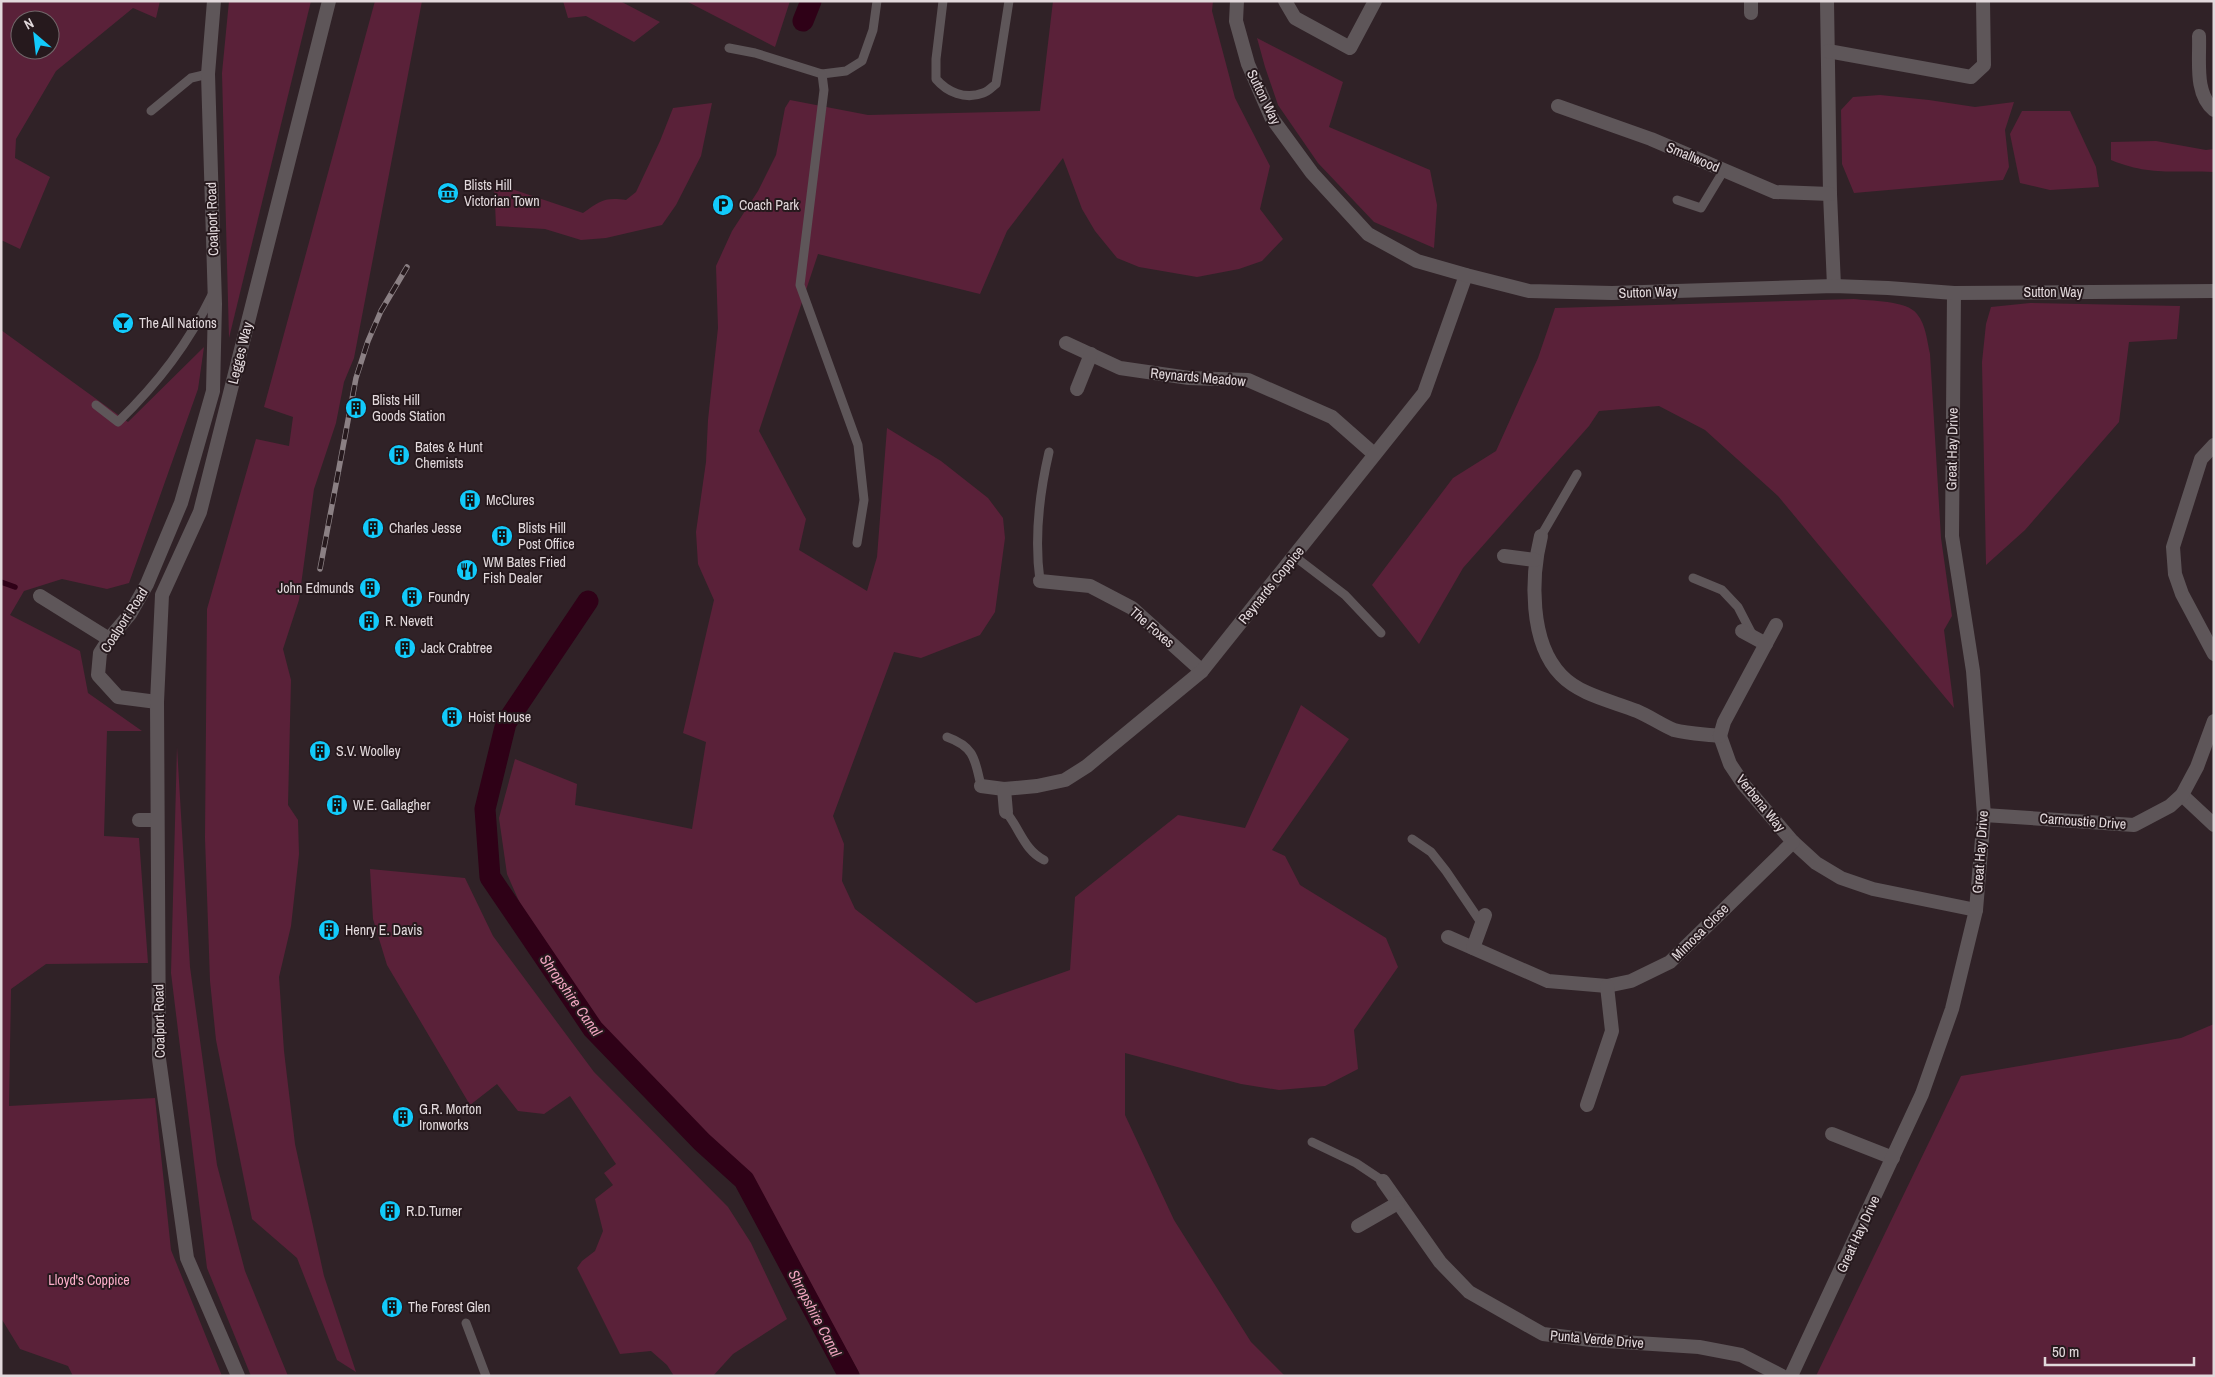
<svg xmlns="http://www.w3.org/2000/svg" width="2215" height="1377" font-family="'Archivo Narrow',sans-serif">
<rect width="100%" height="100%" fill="#302227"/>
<g fill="#5a2139" fill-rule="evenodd">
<path d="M1,1H160L156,18L133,8L56,71L16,139L15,158L50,177L20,249L1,240ZM20,20H50V50H20Z"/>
<path d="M229,1H311L229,338L222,73Z"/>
<path d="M375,1H422L354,358L344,382L336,423L314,489L299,600L283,649L291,680L288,805L298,820L299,854L291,926L279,977L284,1051L295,1144L324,1276L356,1372L337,1360L297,1258L252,1219L216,1040L210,981L205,838L207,609L256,439L289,446L293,417L264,407Z"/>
<path d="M563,1H620L660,22L634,42L586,16L568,18Z"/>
<path d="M686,1H790L775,47Z"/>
<path d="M1053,1H1213L1212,11L1235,98L1270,166L1260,209L1283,239L1262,261L1239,269L1197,277L1139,267L1117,258L1095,231L1082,209L1063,158L1007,231L980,294L818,254L759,431L806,519L799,550L867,591L877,557L887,428L941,461L988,498L1003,518L1005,538L995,612L980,635L921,658L894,652L833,816L844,844L842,881L855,909L976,1003L1070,970L1075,897L1178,815L1245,828L1301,705L1349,739L1272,850L1285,856L1300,885L1386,938L1398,967L1354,1030L1358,1069L1325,1086L1279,1090L1241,1084L1125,1053V1115L1174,1220L1251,1342L1285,1376H861L769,1211L735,1160L667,1108L593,1024L533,933L507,874L499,818L515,759L577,784L575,805L692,829L706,742L683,733L714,600L698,564L696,532L706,462L708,420L718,328L716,266L732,231L758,191L776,155L785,108L790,100L868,115L1040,111Z"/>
<path d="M1257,38L1343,82L1329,127L1430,170L1437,205L1434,248L1374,222L1318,163L1278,105L1265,67Z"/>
<path d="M1880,95L1929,100L1975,107L2014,102L2005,130L2009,167L2003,180L1854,193L1842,164L1841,110L1853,97Z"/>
<path d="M712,103L701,156L676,205L662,225L606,238L581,240L545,229L496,226L494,183L583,213C600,201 604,197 626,200L636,192L660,141L673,108Z"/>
<path d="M2022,111H2070L2096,167L2099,187L2050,190L2020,183L2010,134Z"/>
<path d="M2156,141L2206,150L2214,149V172C2173,170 2150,176 2111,160V142Z"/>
<path d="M1854,299C1869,301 1907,300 1917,314C1926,325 1927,341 1930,354L1941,538L1952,616L1944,630L1954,708L1778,496L1705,430L1659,406L1599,411L1589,426L1463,568L1419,644L1372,585L1453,478L1496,451L1538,358L1555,308Z"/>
<path d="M2030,303L2180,306L2177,339L2129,342L2119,422L2025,530L1986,565L1982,362L1986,324L1991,307Z"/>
<path d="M1,330L128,422L204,347L198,389L129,583L107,589L62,579L24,591L10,615L80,651L88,693L142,731H107L104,836L139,838L148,963L46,964L11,989L9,1106L155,1098L171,1250L222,1376H73L68,1366L20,1349L1,1318Z"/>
<path d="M177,747L190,967L217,1165L245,1271L288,1376H251L207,1268L171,973Z"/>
<path d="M370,869L465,878L493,936L594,1072L728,1207L751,1243L787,1319L733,1354L713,1376H674L667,1365L651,1351L620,1354L577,1268L582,1261L595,1251L603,1231L595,1199L613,1185L604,1173L616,1164L570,1096L544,1114L518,1111L497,1084L470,1105L387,965L373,919Z"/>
<path d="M2214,1024V1376H1816L1961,1076L2181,1038Z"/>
</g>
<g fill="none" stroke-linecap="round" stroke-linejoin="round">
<path stroke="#2f0117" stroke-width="5.5" d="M1,582L15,587"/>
<g stroke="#2f0117" stroke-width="21">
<path d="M803,21L811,1"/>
<path d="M588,601L506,723L485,809L490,877L593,1029L702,1142L744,1180L849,1376"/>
</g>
<g stroke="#5e5659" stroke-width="9">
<path d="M943,1L936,59V79C947,92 965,100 983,93C988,92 993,86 996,84L1009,1"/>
<path d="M729,48L755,53L822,74L846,71L862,61L873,30L877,1"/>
<path d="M822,74L824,90L800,285L858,445L864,500L857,543"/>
<path d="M151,111L191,78L208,74"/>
<path d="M1677,200L1701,208L1724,170"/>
<path d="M96,405L118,422C159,382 188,344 213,293"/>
<path d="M1541,536L1577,474"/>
<path d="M1294,556L1345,595L1381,633"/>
<path d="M1693,578L1722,590L1738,607L1753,636"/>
<path d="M1040,581C1034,537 1039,495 1049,452"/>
<path d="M947,737C975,747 975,760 981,786"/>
<path d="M1006,812C1020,829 1024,850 1044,860"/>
<path d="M1412,839L1431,852L1446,871L1482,924"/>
<path d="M1312,1142L1356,1163L1383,1181"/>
<path d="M466,1323L486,1376"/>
</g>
<g stroke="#5e5659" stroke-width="14">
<path d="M1285,1L1295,18L1350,48L1375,1"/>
<path d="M1827,1L1830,194L1834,286"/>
<path d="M1751,13V1"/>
<path d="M2199,36C2200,61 2194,93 2214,110"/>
<path d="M1828,51L1971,77L1984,65L1983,1"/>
<path d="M1558,106L1651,139L1775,192L1830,194"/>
<path d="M1066,343L1120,368L1189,378L1248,380L1332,417L1374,454"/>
<path d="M1077,389L1091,354"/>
<path d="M2214,445L2201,459L2173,547L2175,574L2182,594L2214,654"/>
<path d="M1541,536C1531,576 1529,642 1561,675C1580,695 1612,701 1637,711C1649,716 1662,725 1674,730C1689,734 1705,734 1720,736"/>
<path d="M1504,556L1535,560"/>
<path d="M1040,581L1090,586L1132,608L1202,671"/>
<path d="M40,596L109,639"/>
<path d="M1742,631L1766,644"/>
<path d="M157,702L118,697L98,675L100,653L109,639L130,614L147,584L181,503L213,391L215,304L208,74L214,1"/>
<path d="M1720,736L1730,764L1744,785L1793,842L1816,863L1841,878L1873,889L1976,910"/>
<path d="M1720,736L1724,722L1776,625"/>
<path d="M981,786L1004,789L1037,786L1065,780L1087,766L1202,671L1424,393L1466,275"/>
<path d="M1004,789L1006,812"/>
<path d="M2182,795L2214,825"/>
<path d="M1984,815L2134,825L2170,806L2182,795L2197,767L2214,721"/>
<path d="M139,820H157"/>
<path d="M1448,937L1548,981L1607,986L1631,981L1670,962L1793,842"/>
<path d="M1473,948L1485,915"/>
<path d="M1587,1105L1612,1031L1607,986"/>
<path d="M1832,1134L1893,1158"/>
<path d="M1383,1181L1440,1262L1469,1292L1543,1334L1591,1340L1699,1347L1741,1355L1782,1376"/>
<path d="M1358,1226L1398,1203"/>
<path d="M1791,1376L1922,1094L1952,1009L1976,910L1984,815L1973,671L1952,536L1954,293"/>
</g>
<g stroke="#5e5659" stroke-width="14">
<path d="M1237,1L1236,21L1248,64L1271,117L1312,173L1368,234L1417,261L1466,275L1529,291L1612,293L1834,286L1888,288L1954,293L2214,291"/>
<path d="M238,1376L187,1258L159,1059L157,702L162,595L200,512L329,1"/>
</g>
<g stroke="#8b8084" stroke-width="5.5">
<path id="rail" d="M320,569L356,378L368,341L381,311L407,267"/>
</g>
<use href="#rail" stroke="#26191d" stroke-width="4" stroke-dasharray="11" stroke-linecap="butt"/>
</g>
<defs>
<g id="museum-disc" transform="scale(1.125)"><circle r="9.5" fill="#12cafb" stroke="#26191d"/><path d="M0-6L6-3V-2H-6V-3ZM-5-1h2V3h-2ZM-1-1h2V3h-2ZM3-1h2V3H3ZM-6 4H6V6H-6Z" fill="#111"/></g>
<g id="parking-disc" transform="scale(1.125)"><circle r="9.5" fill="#12cafb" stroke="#26191d"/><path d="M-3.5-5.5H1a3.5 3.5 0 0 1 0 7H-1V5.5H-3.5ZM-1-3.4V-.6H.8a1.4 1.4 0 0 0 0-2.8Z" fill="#111"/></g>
<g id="bar-disc" transform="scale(1.125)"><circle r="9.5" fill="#12cafb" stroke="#26191d"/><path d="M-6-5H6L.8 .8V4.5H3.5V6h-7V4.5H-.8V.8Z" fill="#111"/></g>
<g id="building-disc" transform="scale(1.125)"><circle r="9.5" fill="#12cafb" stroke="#26191d"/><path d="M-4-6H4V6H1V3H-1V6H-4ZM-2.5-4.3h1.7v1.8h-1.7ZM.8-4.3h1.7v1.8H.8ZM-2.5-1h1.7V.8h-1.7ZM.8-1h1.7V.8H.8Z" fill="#111"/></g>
<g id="restaurant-disc" transform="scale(1.125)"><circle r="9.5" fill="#12cafb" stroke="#26191d"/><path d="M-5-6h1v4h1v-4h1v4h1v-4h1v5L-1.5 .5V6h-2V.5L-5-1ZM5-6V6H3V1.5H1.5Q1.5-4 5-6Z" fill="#111"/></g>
</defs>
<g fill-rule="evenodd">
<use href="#museum-disc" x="448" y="193"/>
<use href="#parking-disc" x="723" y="205"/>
<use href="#bar-disc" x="123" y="323"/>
<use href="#building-disc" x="356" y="408"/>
<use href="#building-disc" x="399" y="455"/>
<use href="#building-disc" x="470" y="500"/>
<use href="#building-disc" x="373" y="528"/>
<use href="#building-disc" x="502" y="536"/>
<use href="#restaurant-disc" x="467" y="570"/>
<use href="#building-disc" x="370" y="588"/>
<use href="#building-disc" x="412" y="597"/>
<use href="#building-disc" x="369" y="621"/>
<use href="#building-disc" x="405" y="648"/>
<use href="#building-disc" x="452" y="717"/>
<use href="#building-disc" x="320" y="751"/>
<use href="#building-disc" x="337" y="805"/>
<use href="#building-disc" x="329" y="930"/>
<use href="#building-disc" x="403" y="1117"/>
<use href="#building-disc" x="390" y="1211"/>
<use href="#building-disc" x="392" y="1307"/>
</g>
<g text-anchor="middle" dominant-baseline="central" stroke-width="4" stroke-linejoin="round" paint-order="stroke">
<g font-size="14" fill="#e2d9dc" stroke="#26191d">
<text transform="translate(1264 97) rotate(64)">Sutton Way</text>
<text transform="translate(1693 157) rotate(23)">Smallwood</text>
<text transform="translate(212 219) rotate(-92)">Coalport Road</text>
<text transform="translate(1648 292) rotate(-2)">Sutton Way</text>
<text x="2053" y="292">Sutton Way</text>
<text transform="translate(240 353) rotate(-76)">Legges Way</text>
<text transform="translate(1198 377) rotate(5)">Reynards Meadow</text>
<text transform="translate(1952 449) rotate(-89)">Great Hay Drive</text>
<text transform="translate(1271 585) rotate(-51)">Reynards Coppice</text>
<text transform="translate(124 620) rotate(-57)">Coalport Road</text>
<text transform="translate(1152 627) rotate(41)">The Foxes</text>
<text transform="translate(1761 803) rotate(51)">Verbena Way</text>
<text transform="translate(2083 821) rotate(4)">Carnoustie Drive</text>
<text transform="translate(1980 852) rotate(-86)">Great Hay Drive</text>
<text transform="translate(1700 932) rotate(-45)">Mimosa Close</text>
<text transform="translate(159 1021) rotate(-91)">Coalport Road</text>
<text transform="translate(1858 1234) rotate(-65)">Great Hay Drive</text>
<text transform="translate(1597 1339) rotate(5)">Punta Verde Drive</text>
</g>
<g font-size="14" fill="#e2d9dc" stroke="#26191d" text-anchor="start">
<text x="464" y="185">Blists Hill<tspan x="464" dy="16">Victorian Town</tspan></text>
<text x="739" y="205">Coach Park</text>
<text x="139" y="323">The All Nations</text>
<text x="372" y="400">Blists Hill<tspan x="372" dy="16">Goods Station</tspan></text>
<text x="415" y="447">Bates &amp; Hunt<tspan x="415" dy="16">Chemists</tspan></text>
<text x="486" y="500">McClures</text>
<text x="389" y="528">Charles Jesse</text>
<text x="518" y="528">Blists Hill<tspan x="518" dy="16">Post Office</tspan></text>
<text x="483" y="562">WM Bates Fried<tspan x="483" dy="16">Fish Dealer</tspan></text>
<text x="354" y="588" text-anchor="end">John Edmunds</text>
<text x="428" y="597">Foundry</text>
<text x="385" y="621">R. Nevett</text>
<text x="421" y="648">Jack Crabtree</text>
<text x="468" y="717">Hoist House</text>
<text x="336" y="751">S.V. Woolley</text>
<text x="353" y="805">W.E. Gallagher</text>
<text x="345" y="930">Henry E. Davis</text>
<text x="419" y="1109">G.R. Morton<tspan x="419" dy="16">Ironworks</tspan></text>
<text x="406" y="1211">R.D.Turner</text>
<text x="408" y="1307">The Forest Glen</text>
</g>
<g font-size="14" fill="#fcafca" stroke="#26191d">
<text x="89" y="1280">Lloyd's Coppice</text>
</g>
<g font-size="15" font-style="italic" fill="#f0a4bf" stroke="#26191d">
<text transform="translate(571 995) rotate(55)">Shropshire Canal</text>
<text transform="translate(815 1313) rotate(62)">Shropshire Canal</text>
</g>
</g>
<rect width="2215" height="1377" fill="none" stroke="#e2d9dc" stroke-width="5"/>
<g transform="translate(35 35) rotate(332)"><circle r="24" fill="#26191d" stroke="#716669"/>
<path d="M0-4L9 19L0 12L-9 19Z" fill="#12cafb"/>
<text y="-8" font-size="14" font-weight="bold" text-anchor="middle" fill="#e2d9dc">N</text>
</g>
<path d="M2045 1357v8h149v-8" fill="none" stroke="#e2d9dc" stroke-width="2.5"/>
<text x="2052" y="1357" font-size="15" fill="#e2d9dc" stroke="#26191d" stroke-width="4" paint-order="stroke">50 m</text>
</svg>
